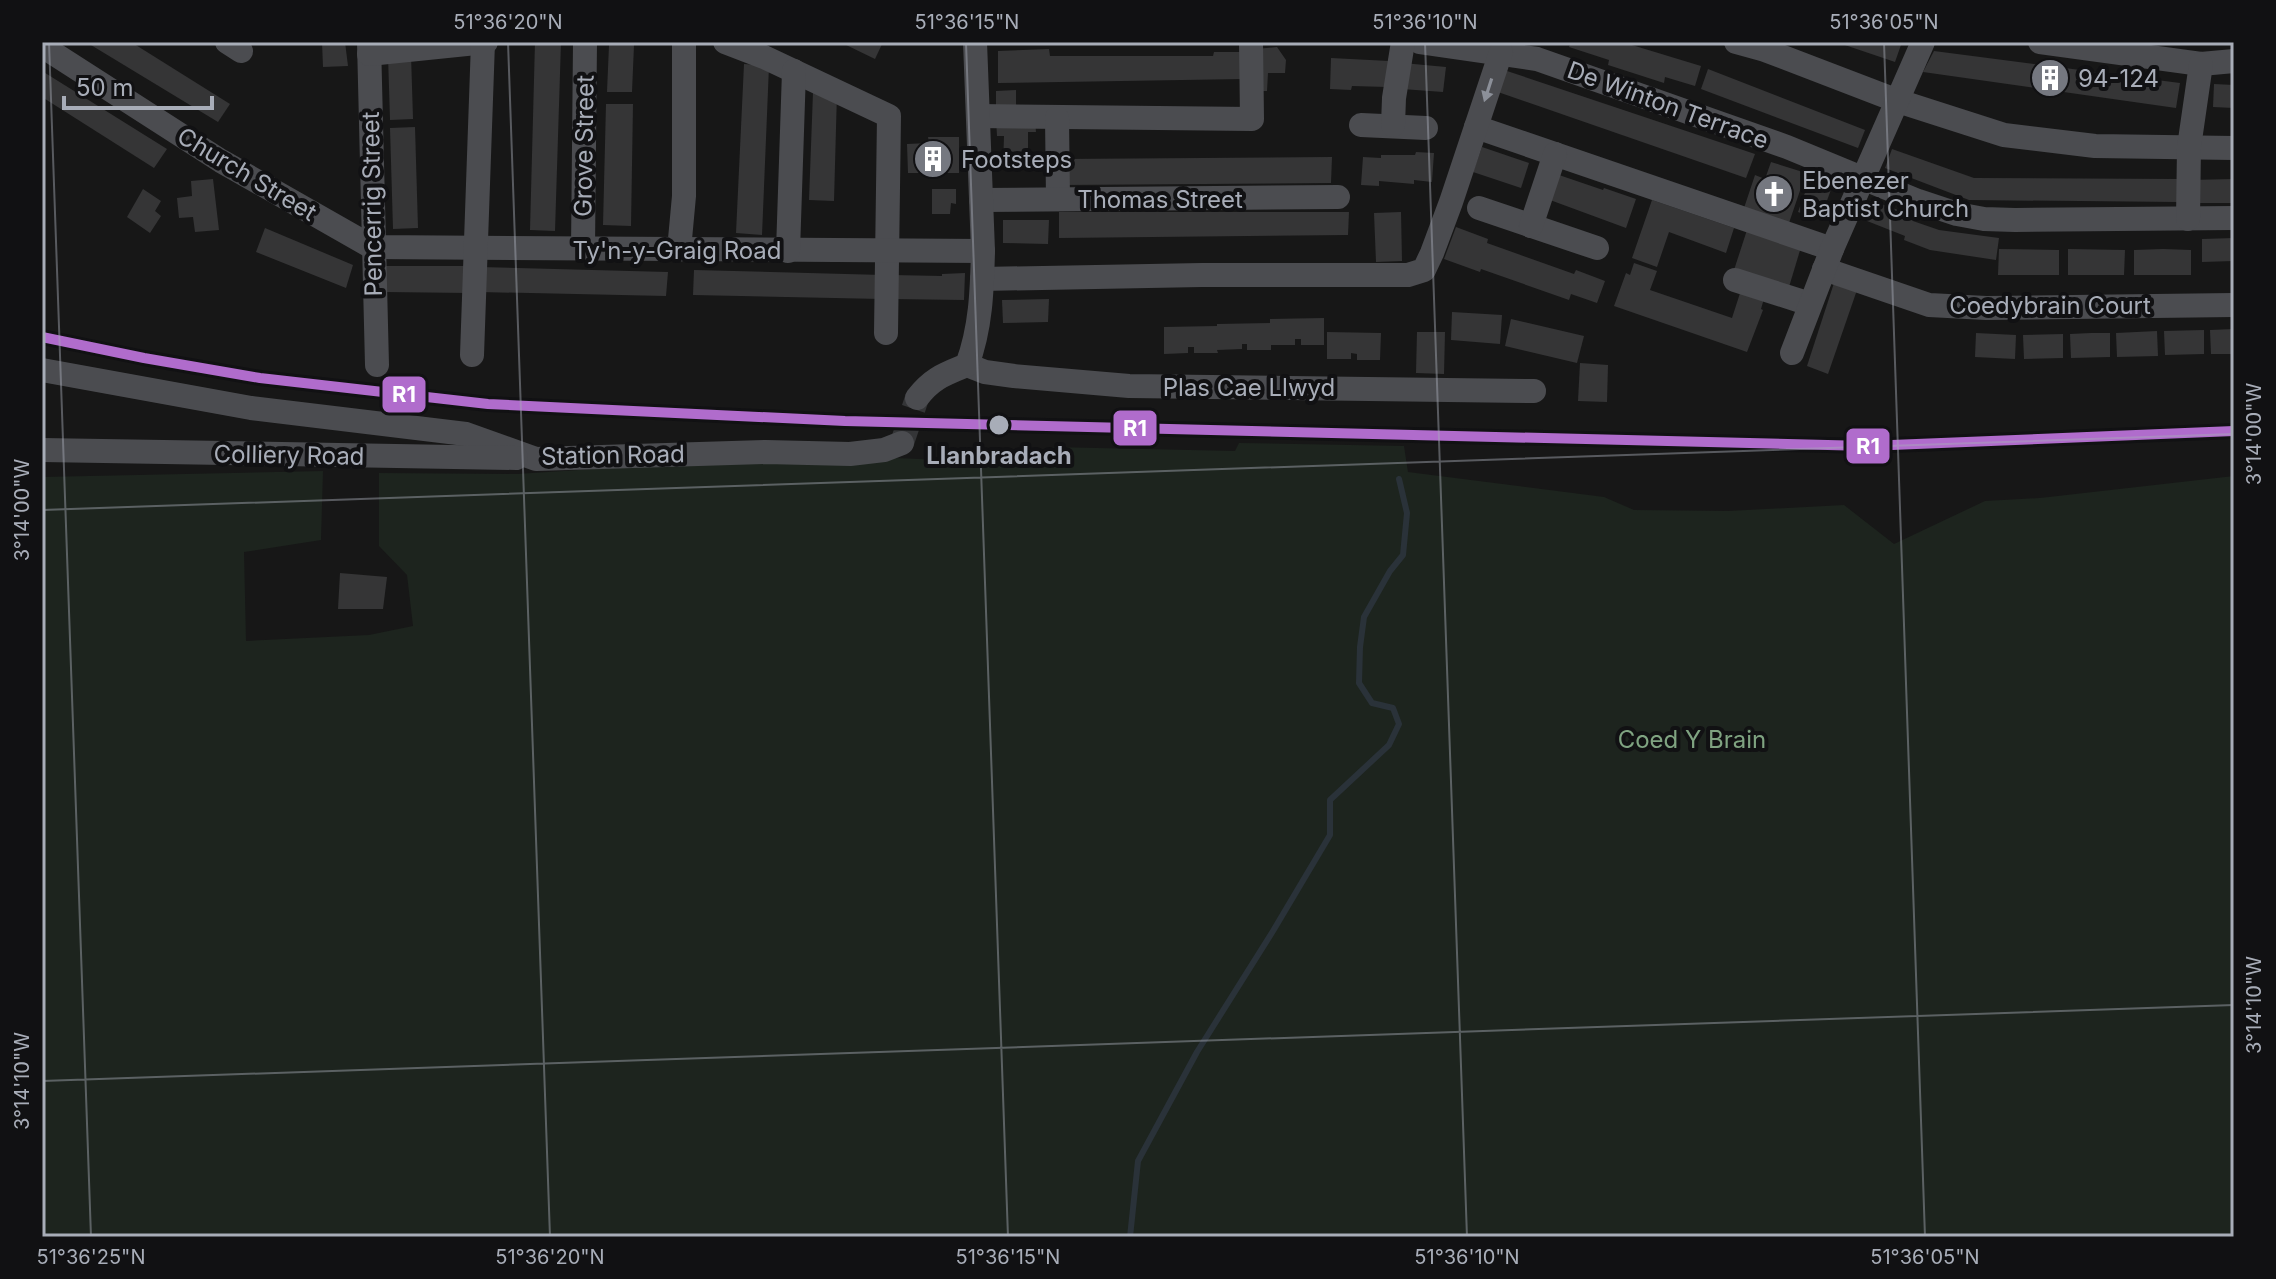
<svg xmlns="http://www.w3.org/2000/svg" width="2276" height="1279" font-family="Inter,sans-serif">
<rect width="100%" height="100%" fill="#171717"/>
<path fill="#1d241e" d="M1239,443L1404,446L1408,472L1604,497L1634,510L1728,511L1844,505L1894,544L1985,501L2040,498L2234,476V1237H42V477L323,471L321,540L244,552L246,641L369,635L413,626L407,575L379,546V473L517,474L701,462L873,457L941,460L1051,459L1052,447L1235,451Z"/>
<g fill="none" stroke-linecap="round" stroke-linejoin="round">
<path stroke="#2a3239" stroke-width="6" d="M1130,1237L1138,1161L1197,1052L1273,931L1330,835V800L1389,745L1399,724L1393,708L1372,703L1359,683L1360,647L1364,617L1390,571L1403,555L1407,513L1399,479"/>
</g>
<g fill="#353536">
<path d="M86,42H131L230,104L218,122Z"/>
<path d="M322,42H345L348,66L323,67Z"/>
<path d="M535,42H561L555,231L530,230Z"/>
<path d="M840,42H883L875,59Z"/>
<path d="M1571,42H1622L1701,66L1695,86L1665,77L1664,83L1608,65L1609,60L1569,47Z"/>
<path d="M1836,42H1902L1895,62Z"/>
<path d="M609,45H634L632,92H607Z"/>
<path d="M1277,47L1286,60L1285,73H1268L1267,91H1254L1255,49Z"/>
<path d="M1049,49L1050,56H1213L1214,52H1244L1243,79L998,83V51Z"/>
<path d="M1934,51L2180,83L2176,108L1923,72Z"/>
<path d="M411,54L413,119L390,120L388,55Z"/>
<path d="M1331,58L1389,61L1387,87L1352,86L1351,90L1330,89Z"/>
<path d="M1403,63L1446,67L1443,92L1402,89Z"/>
<path d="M744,64L769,66L762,235L736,233Z"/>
<path d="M1501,69L1755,154L1746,178L1495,91Z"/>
<path d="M1708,69L1865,130L1858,148L1701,89Z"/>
<path d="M42,71L167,149L154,168L42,97Z"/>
<path d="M2214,84L2234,85V108L2213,107Z"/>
<path d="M1016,90V110H996V91Z"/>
<path d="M813,92H837L834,201L809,200Z"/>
<path d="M606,104H633L631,226L603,225Z"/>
<path d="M996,119L1035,120L1036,132H1028V167H1003L1004,136H997Z"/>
<path d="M415,127L418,228L393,229L390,128Z"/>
<path d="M928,137H959V173H908L907,144L929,143Z"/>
<path d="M1482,147L1529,163L1521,188L1473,172Z"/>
<path d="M1892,149L1974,178L2177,179V202L1969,200L1885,168Z"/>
<path d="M1416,152L1434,153L1432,182L1414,180V184L1379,181V186L1361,185L1363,157L1381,158V155H1415Z"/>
<path d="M1332,157L1331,183L1061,185L1062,159Z"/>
<path d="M1771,162L1806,173L1789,223L1744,208L1755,175L1765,179Z"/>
<path d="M1559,175L1603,190L1604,188L1636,199L1626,228L1550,200Z"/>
<path d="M1811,176L1833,184L1820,220L1798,212Z"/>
<path d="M213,179L219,230L195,232L193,217L179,218L177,198L192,196L191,181Z"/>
<path d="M2234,179V203H2191L2190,180Z"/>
<path d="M143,189L161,201L155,211L161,216L150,233L127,217Z"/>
<path d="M932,189H956V204L951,203L950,214H932Z"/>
<path d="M1652,200L1734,228L1726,253L1669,232L1657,267L1632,258Z"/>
<path d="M1870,200L1915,216L1913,221L1939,230L1999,238L1996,260L1930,250L1904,240L1905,236L1862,219Z"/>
<path d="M1059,212H1349L1348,235L1059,238Z"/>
<path d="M1401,212L1402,261L1376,262L1374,213Z"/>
<path d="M1003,220H1049L1048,244L1003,243Z"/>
<path d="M1456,227L1488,239L1487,243L1574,274L1576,270L1605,281L1597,303L1571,294L1569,300L1481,269L1480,272L1444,259Z"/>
<path d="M265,228L353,265L346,288L256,252Z"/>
<path d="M1747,230L1801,247L1789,287L1734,270Z"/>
<path d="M2234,238V261L2202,262V239Z"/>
<path d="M1999,249L2059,250V275H1998Z"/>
<path d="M2068,249L2125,250L2124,275H2068Z"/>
<path d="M2163,249L2191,250V275H2134V250Z"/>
<path d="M1634,263L1657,271L1650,290L1732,318L1742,287L1765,295L1761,309L1763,310L1747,352L1614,306L1626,273L1630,275Z"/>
<path d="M386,266H470L469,293L385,292Z"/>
<path d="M479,267L668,272L666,296L480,292Z"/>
<path d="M694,270L883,275L882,299L693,295Z"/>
<path d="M965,273L964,300L892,299V275L942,276V274Z"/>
<path d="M1834,283L1857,290L1828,374L1807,366Z"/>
<path d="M1049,299L1048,322L1003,323L1002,300Z"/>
<path d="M1452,312L1502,315L1500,344L1451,340Z"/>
<path d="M1324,318V345H1301V339H1295V345H1271V350H1247V344H1242V349L1217,350L1218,353H1194V347H1188V353L1164,354V327L1217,326V324L1270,323V319Z"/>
<path d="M1511,319L1584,336L1577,363L1505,346Z"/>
<path d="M2234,329V354H2211L2210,330Z"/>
<path d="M2204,330V354L2165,355L2164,331Z"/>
<path d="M2157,331L2158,356L2117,357L2116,333Z"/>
<path d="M1327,332L1381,333L1380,360H1357V354L1351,353V359H1327Z"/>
<path d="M1417,332H1445L1444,374L1416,373Z"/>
<path d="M1976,333L2016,335L2015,359L1975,357Z"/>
<path d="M2091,333H2110V357L2071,358L2070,334Z"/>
<path d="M2063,334V358L2024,359L2023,335Z"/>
<path d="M1580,363L1608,365L1607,402L1578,401Z"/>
<path d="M340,573L387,577L383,609H338Z"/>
</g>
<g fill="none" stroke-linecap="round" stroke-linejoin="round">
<path stroke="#343537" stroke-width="24" stroke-dasharray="24 12" stroke-linecap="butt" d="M902,443L917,398"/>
<g stroke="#4b4c50" stroke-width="24">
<path d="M227,42L241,51"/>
<path d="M369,42L377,365"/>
<path d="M725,42L764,57L889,116L886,333"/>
<path d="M1420,42L1537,59L1787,147L1918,201L1957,214L1984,219L2015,220L2234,218"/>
<path d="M1736,42L1765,50L1898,101L2004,135L2095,146L2234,148"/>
<path d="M2040,42L2201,64L2234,61"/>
<path d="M42,46L221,161L372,247L983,251"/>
<path d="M369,54L486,42"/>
<path d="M978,116L1252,119L1251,42"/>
<path d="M1057,118L1058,199"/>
<path d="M1361,125L1426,128"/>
<path d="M1393,125L1394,98L1403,42"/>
<path d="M1476,127L1832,249"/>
<path d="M981,200L1338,197"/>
<path d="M1479,208L1597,248"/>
<path d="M2188,219L2189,147L2201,64"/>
<path d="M1531,226L1555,154"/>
<path d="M583,249L585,42"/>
<path d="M679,250L684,196V42"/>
<path d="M788,251L794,71"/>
<path d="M1824,269L1929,305L1986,308L2234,305"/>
<path d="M982,279L1202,275H1408L1424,270L1432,253L1451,202L1501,52"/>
<path d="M1735,280L1810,304"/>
<path d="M1792,353L1832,249L1923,42"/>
<path d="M472,355L483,42"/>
<path d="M967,365L985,372L1014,376L1129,386L1534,391"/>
<path d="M42,370L251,408L466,434L536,459L766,452L850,454L884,450L902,443"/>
<path d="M917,398C932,378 945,374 967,365C981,328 982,290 983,251L975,42"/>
<path d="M42,450L516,458"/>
</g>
<g stroke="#111113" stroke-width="16">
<path id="rail-1" d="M42,337L144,358L260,378L488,404L845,421L1867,446L2234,431"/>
</g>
<use href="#rail-1" stroke="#b06ccc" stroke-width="10"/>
</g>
<defs><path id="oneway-solid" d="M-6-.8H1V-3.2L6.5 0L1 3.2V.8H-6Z" transform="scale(2)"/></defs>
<use fill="#8c9099" href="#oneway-solid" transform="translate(1488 90) rotate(108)"/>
<path fill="none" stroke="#a8adb8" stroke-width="2" stroke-opacity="0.45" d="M49,42L91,1237M508,42L550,1237M966,42L1008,1237M1425,42L1467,1237M1884,42L1925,1237M42,510L2234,434M42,1081L2234,1005"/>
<defs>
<g id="building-disc" transform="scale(2)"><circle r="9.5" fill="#757880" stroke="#111113"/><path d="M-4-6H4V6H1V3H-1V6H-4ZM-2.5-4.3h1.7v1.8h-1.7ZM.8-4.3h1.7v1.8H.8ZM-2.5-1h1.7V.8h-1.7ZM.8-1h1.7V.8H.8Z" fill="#fff"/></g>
<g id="church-disc" transform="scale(2)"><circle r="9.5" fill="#757880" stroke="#111113"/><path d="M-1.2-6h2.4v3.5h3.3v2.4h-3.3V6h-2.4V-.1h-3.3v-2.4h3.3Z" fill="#fff"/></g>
</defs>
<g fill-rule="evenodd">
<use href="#building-disc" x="2050" y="78"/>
<use href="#building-disc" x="933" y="159"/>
<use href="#church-disc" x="1774" y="194"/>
</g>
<circle fill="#a8adb8" stroke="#111113" stroke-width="3" cx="999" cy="425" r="11"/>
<g text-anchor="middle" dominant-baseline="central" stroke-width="8" stroke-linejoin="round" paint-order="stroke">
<g font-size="24" fill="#a8adb8" stroke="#111113" text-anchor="start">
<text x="2078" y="78">94-124</text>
<text x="961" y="159">Footsteps</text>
<text x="1802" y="180">Ebenezer<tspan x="1802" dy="28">Baptist Church</tspan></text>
</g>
<g font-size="24" fill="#a8adb8" stroke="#111113">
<text transform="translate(1668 105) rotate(20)">De Winton Terrace</text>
<text transform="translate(584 146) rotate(-89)">Grove Street</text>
<text transform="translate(247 174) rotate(31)">Church Street</text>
<text x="1160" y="199">Thomas Street</text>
<text transform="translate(372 204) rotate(-91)">Pencerrig Street</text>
<text x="677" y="250">Ty'n-y-Graig Road</text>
<text x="2050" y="305">Coedybrain Court</text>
<text x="1249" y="387">Plas Cae Llwyd</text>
<text transform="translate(289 455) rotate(1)">Colliery Road</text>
<text transform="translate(613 455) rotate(-1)">Station Road</text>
</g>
<g font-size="24" font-weight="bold" fill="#a8adb8" stroke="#111113">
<text x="999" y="455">Llanbradach</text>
</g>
<g font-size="24" fill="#7fa381" stroke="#111113">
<text x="1692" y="739">Coed Y Brain</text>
</g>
</g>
<g stroke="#111113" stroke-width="3">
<rect x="381" y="375" width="46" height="39" rx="8" fill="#b06ccc"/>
<rect x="1112" y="409" width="46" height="38" rx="8" fill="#b06ccc"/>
<rect x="1845" y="427" width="46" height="38" rx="8" fill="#b06ccc"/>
</g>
<g font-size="22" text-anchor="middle" font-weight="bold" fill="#fff">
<text x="404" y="402">R1</text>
<text x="1135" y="436">R1</text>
<text x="1868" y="454">R1</text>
</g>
<rect width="2276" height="1279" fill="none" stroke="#111113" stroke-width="88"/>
<path d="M64 96v12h148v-12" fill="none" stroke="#a8adb8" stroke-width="4"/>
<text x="76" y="96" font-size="24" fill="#a8adb8" stroke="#111113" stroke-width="6" paint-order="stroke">50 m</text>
<rect x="44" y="44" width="2188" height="1191" fill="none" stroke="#a8adb8" stroke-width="3"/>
<g font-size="20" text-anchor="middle" fill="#a8adb8">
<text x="508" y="29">51°36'20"N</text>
<text x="967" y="29">51°36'15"N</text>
<text x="1425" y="29">51°36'10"N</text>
<text x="1884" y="29">51°36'05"N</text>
<text transform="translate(2254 434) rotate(-90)" y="7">3°14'00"W</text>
<text transform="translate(22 510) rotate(-90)" y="7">3°14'00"W</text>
<text transform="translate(2254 1005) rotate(-90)" y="7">3°14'10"W</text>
<text transform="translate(22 1081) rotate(-90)" y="7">3°14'10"W</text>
<text x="91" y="1264">51°36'25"N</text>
<text x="550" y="1264">51°36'20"N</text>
<text x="1008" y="1264">51°36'15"N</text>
<text x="1467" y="1264">51°36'10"N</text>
<text x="1925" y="1264">51°36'05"N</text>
</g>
</svg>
